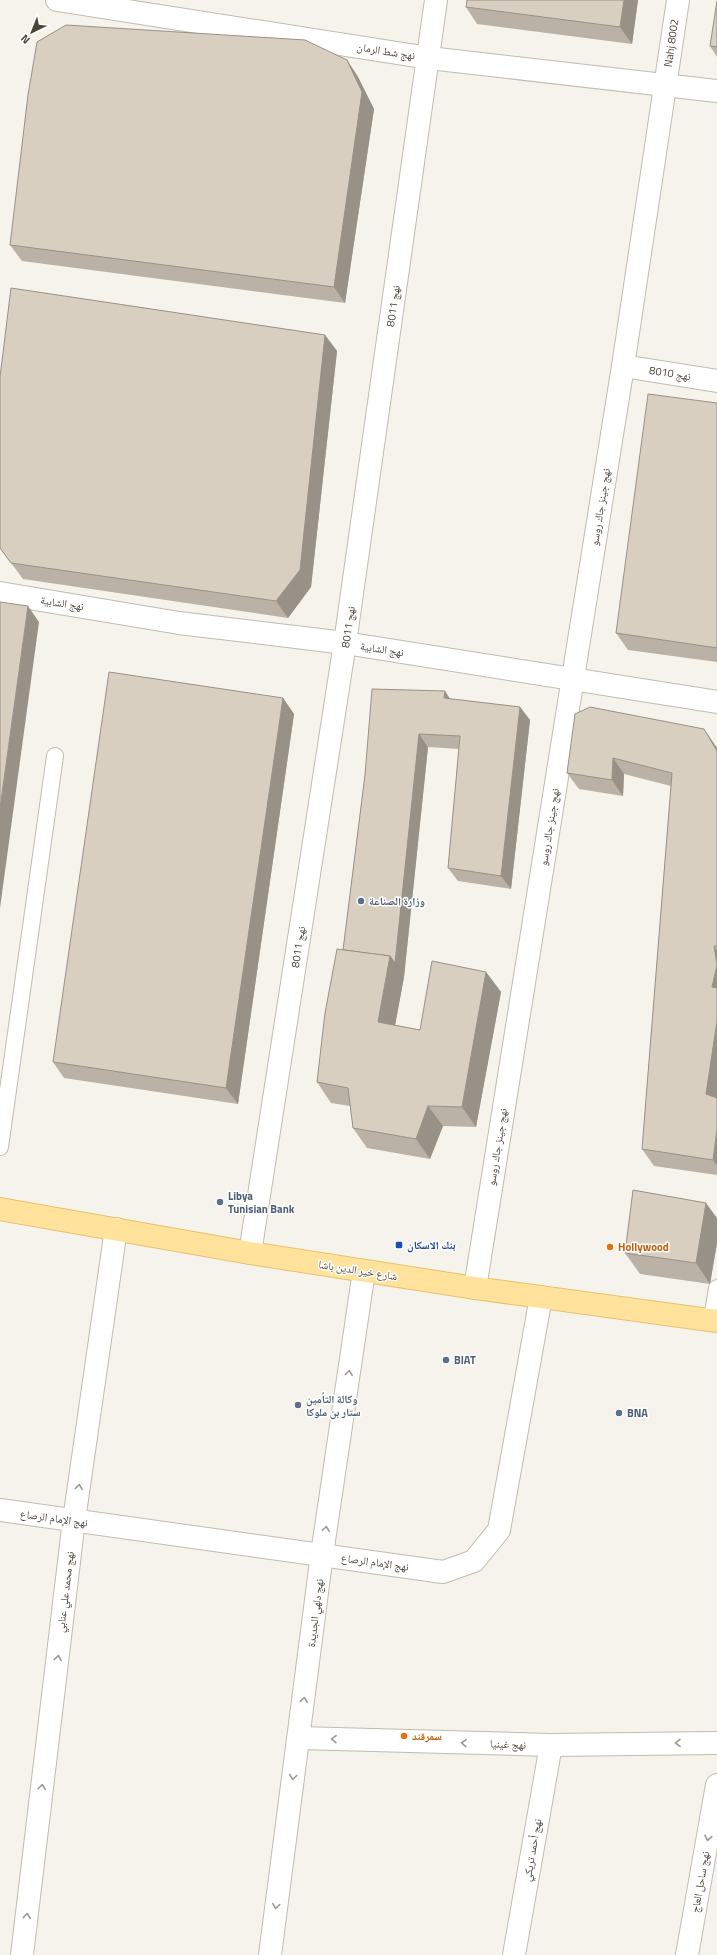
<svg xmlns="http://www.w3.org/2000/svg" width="717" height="1955" font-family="'Titillium Web','Noto Naskh Arabic',sans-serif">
<rect width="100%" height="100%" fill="#f6f3ec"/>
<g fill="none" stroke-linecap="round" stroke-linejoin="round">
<g stroke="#c2bbae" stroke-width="18">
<g id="service">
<path d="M0,1147L55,756"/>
<path d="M712,1320L717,1288"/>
</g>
</g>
<g stroke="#c2bbae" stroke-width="24">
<g id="minor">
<path d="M57,0L429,58L717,91"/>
<path d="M623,366L717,381"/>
<path d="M0,593L179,623L345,643L717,702"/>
<path d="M250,1253L345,643L436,0"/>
<path d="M475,1288L623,366L678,0"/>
<path d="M0,1510L443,1572L474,1561L499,1530L541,1297"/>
<path d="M299,1738L551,1745L717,1743"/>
<path d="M22,1955L74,1520L116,1229"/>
<path d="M270,1955L322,1554L364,1271"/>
<path d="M514,1955L551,1745"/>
<path d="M687,1955L717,1785"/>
</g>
</g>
<g stroke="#e6c16a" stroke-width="24">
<path id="primary" d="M0,1209L250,1253L475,1288L717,1321"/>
</g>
<use href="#service" stroke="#fff" stroke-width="16"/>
<use href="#minor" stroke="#fff" stroke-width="22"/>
<use href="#primary" stroke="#ffe39c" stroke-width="22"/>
</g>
<g fill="#bab2a6">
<path d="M638,0L632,44L477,24L466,7Z"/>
<path d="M717,1V57L710,46Z"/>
<path d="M347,60L358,77L374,109L345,303L22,261L10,245Z"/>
<path d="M325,335L337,351L311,587L288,618L23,579L0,548V377Z"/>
<path d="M717,403V662L628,650L616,633Z"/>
<path d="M283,698L294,714L238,1104L64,1078L53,1062Z"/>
<path d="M450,699L520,707L530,720L511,889L458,881L448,868L459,749L428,747L404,977L395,1025L420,1030L486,972L501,992L476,1127L443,1126L430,1159L367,1148L353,1128L350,1106L331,1103L317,1082L343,950L365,775Z"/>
<path d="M704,729L717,748V1175L654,1166L642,1149L671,786L624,774L623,796L579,789L567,773Z"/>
<path d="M717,1218V1243L710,1284L640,1274L625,1253Z"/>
</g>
<g fill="#979187">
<path d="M624,0H638L632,44L620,27Z"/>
<path d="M347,60L358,77L374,109L345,303L334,287Z"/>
<path d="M325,335L337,351L311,587L288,618L276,601Z"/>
<path d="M28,606L39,622L0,908V808Z"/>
<path d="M445,691L454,705L444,698Z"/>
<path d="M283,698L294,714L238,1104L226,1088Z"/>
<path d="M520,707L530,720L511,889L501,876Z"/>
<path d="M704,729L717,748V751Z"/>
<path d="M419,734L428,747L404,977L392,1042L378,1022Z"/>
<path d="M613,758L624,774L623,796L612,780Z"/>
<path d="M714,946L717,951V994L712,987Z"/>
<path d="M486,972L501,992L476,1127L462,1107Z"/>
<path d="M717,1021V1109L706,1094Z"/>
<path d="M428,1106L443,1126L430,1159L416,1139Z"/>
<path d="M717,1129V1166L713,1160Z"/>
<path d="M706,1203L717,1218V1243L710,1284L696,1263Z"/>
</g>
<g fill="#d8cfc1" stroke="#979187">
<path d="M467,0H624L620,27L466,7Z"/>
<path d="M717,1V47L710,46Z"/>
<path d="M66,25L305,40L347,60L362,92L334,287L10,245L28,95L37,42Z"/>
<path d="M11,288L325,335L300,570L276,601L11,563L0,548V377Z"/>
<path d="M648,394L717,403V648L616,633Z"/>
<path d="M0,602L28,606L0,808Z"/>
<path d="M109,672L283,698L226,1088L53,1062Z"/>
<path d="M372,689L445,691L444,698L520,707L501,876L448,868L460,736L419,734L395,963L390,956L343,950L365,775Z"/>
<path d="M590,707L704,729L717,751V946H714L717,965L712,987L717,988V1021L706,1094L717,1098V1129L713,1160L642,1149L672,773L613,758L612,780L567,773L575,714Z"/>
<path d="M337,949L390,956L378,1022L420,1030L432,961L486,972L462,1107L428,1106L416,1139L353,1128L348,1088L317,1082L325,1013Z"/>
<path d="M633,1190L706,1203L696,1263L625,1253Z"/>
</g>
<defs><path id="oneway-chevron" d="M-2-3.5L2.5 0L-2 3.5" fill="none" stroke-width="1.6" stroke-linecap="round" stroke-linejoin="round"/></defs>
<g stroke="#9c9892">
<use href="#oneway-chevron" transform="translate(349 1373) rotate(-82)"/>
<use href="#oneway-chevron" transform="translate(79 1487) rotate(-82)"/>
<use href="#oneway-chevron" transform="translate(326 1529) rotate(-82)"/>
<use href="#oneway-chevron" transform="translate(58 1658) rotate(-83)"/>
<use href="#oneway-chevron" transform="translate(304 1700) rotate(-83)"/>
<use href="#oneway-chevron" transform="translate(334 1739) rotate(-178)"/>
<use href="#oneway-chevron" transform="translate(464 1743) rotate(-178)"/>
<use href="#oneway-chevron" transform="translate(678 1743) rotate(179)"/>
<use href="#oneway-chevron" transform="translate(293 1777) rotate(98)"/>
<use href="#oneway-chevron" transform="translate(42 1787) rotate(-83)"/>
<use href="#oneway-chevron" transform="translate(708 1838) rotate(100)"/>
<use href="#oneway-chevron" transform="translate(276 1906) rotate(98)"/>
<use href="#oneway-chevron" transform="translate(27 1916) rotate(-83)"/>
</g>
<g fill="#5c6f8a" stroke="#fff" stroke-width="1.5">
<circle cx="361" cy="901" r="4"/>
<circle cx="220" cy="1202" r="4"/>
<circle cx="446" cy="1360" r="4"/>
<circle cx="298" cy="1405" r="4"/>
<circle cx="619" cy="1413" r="4"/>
</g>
<rect fill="#1a4fb4" stroke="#fff" stroke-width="1.5" x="395" y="1241" width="8" height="8" rx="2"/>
<g fill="#e8710a" stroke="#fff" stroke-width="1.5">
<circle cx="610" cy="1247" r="4"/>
<circle cx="404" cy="1736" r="4"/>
</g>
<g text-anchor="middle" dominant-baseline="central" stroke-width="3" stroke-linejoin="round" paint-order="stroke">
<g font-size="11" fill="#4b4439" stroke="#fff">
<text transform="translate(671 43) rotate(-82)">Nahj 8002</text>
<text transform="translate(386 51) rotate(9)">نهج شط الرمان</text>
<text transform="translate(393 306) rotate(-82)">نهج 8011</text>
<text transform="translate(670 373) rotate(9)">نهج 8010</text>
<text transform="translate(600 507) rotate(-81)">نهج جينز جاك روسو</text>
<text transform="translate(62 603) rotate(9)">نهج الشابية</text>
<text transform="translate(348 627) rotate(-82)">نهج 8011</text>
<text transform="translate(382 649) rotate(9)">نهج الشابية</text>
<text transform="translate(549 827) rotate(-81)">نهج جينز جاك روسو</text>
<text transform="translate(298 947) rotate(-81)">نهج 8011</text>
<text transform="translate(497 1147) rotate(-81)">نهج جينز جاك روسو</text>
<text transform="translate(358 1270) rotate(9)">شارع خير الدين باشا</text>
<text transform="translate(54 1518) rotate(8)">نهج الإمام الرصاع</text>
<text transform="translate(375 1562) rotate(8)">نهج الإمام الرصاع</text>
<text transform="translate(65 1592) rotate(-83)">نهج محمد علي عنابي</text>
<text transform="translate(315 1613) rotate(-83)">نهج دلهي الجديدة</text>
<text transform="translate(508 1744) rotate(2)">نهج غينيا</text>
<text transform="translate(532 1850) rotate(-80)">نهج أحمد تريكي</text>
<text transform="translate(700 1882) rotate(-80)">نهج ساحل العاج</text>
</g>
<g font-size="11" font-weight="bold" fill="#4e5e75" stroke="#fff" text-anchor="start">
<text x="369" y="901">وزارة الصناعة</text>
<text x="228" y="1196">Libya<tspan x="228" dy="13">Tunisian Bank</tspan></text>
<text x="454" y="1360">BIAT</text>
<text x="306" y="1399">وكالة التأمين<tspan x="306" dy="13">ستار بن ملوكا</tspan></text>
<text x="627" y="1413">BNA</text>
</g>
<g font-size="11" font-weight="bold" fill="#164399" stroke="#fff" text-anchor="start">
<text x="407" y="1245">بنك الاسكان</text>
</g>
<g font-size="11" font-weight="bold" fill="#c56008" stroke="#fff" text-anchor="start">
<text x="618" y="1247">Hollywood</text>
<text x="412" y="1736">سمرقند</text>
</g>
</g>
<g transform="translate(32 32) rotate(223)" stroke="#ffffff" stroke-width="3" paint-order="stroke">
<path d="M0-3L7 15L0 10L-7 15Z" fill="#4b4439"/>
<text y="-6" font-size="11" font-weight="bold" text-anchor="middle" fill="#4b4439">N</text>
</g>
</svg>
